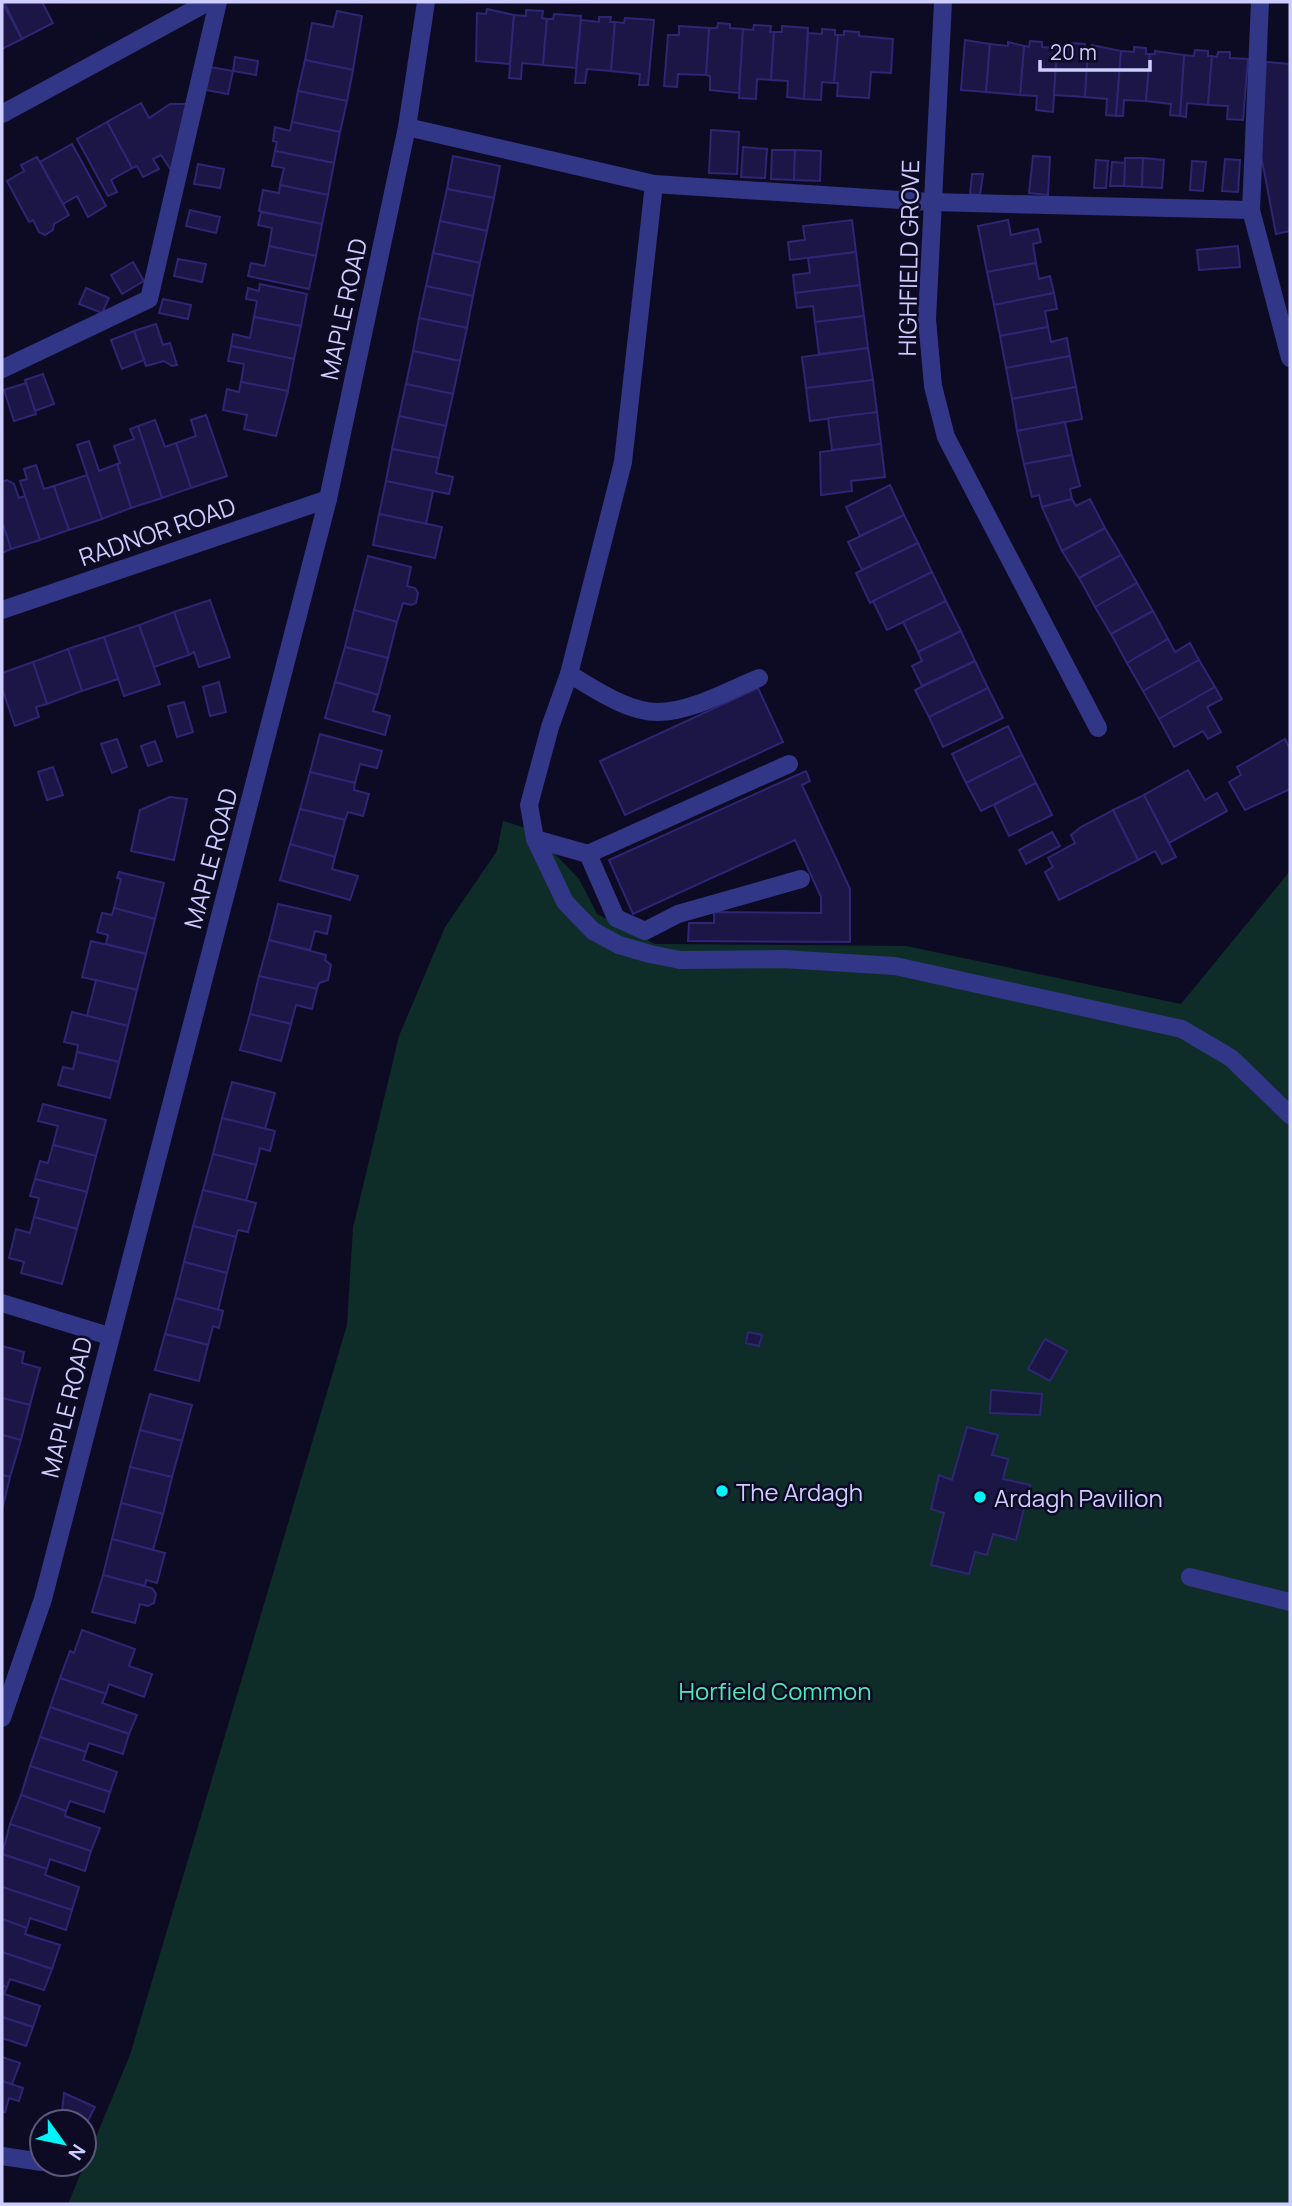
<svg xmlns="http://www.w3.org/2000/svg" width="1292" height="2206" font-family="Manrope,sans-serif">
<rect width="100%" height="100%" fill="#0d0b23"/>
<path fill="#0e2d29" d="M503,821L532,830L579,879L597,914L655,944L906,946L1181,1004L1290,871V2204H68L130,2055L347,1325L353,1228L399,1036L445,927L497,851Z"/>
<g fill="#1b1645" stroke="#2e2574" stroke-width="2">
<path d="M2,2L22,39L2,49Z"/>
<path d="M4,2H42L53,23L22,39Z"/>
<path d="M487,9L514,15L510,64L476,61L477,13L486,14Z"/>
<path d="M526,10L543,11L542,18L547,19L543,65L522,63L521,79L509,78L514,15L526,16Z"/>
<path d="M337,11L362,16L353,70L305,60L312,23L333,27Z"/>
<path d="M554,14L581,16L576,68L543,65L547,19H553Z"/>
<path d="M599,17H611L610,22H615L611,71L587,69L585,83H575L581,20L599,22Z"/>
<path d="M625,18L654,20L648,85H639L640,74L611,71L615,22L624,23Z"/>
<path d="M718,23L730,24V28L743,29L739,93L710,90V76L706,75L709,28H717Z"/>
<path d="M754,25L771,26L770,32H774L771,80L757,79L756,99L739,98L743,29L753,30Z"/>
<path d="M679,26L709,28L706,75L678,74L677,87L664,86L668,35H679Z"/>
<path d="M782,26L808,28L804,99L787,97L788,81L771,80L774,32H782Z"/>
<path d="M822,29L835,30V35H838L834,83L822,82L821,100L804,99L808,33L822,34Z"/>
<path d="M844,31L859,32V36L893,39L891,73L871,72L869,98L837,96L838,83H834L838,35H844Z"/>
<path d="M965,40L990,44L986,92L961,90Z"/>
<path d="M1030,41L1042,42V47L1057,48L1053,112L1036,110L1037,96L1020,95L1024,46L1029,47Z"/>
<path d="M1008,42L1024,46L1020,95L986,92L990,44L1008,46Z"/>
<path d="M1072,43L1085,44V49H1088L1085,97L1054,95L1057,48L1071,49Z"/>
<path d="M1092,45L1121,51L1116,116L1106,115L1107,99L1085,97L1088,49H1092Z"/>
<path d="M1134,47L1146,48V54H1150L1146,101L1124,100L1123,116H1116L1121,51L1134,52Z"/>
<path d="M1195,50L1208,51V56H1212L1208,105L1187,103L1186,117L1180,116L1184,55L1194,56Z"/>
<path d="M1155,51L1184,55L1180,116L1170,115L1171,104L1146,101L1150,54H1155Z"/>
<path d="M1218,52H1230V58L1248,59L1243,120L1227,119L1228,106L1208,105L1212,56L1217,57Z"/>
<path d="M235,57L258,61L256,75L233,71Z"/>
<path d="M305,60L353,70L347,101L298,91Z"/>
<path d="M1266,62L1290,64V231L1276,234L1261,155Z"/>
<path d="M210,67L233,71L228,94L206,90Z"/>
<path d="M298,91L347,101L340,132L292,122Z"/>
<path d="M141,103L149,118L170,104H187L171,170L161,155L153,159L159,169L143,177L137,166L132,168L107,122Z"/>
<path d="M107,122L132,168L111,180L117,192L108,196L77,139Z"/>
<path d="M292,122L340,132L334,163L275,151L277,142L273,141L275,127L290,131Z"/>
<path d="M711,130L739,132L737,174L709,173Z"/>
<path d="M72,144L106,206L88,217L77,196L63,204L40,162Z"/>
<path d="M743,147L767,149L765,178L741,177Z"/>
<path d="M772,150H795L794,180L771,179Z"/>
<path d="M795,150L821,151L820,181L794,180Z"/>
<path d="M275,151L334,163L328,195L280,185L284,168L272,166Z"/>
<path d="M453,156L500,166L494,198L447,189Z"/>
<path d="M1033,156L1050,157L1048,195L1029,193Z"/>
<path d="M37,157L69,215L54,224L53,230L45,235L39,232L33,220L29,222L7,181L24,171L21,165Z"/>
<path d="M1125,158H1143L1142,187L1124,186Z"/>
<path d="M1143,158L1164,160L1162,188L1142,187Z"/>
<path d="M1225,159L1240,160L1238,192L1222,191Z"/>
<path d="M1096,160L1108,161L1106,188H1094Z"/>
<path d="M1192,161L1206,162L1203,191L1190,190Z"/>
<path d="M1112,162L1125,163L1124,186H1110Z"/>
<path d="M198,164L224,169L220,188L194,184Z"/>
<path d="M972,174H983L980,195L970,194Z"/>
<path d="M280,185L328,195L322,224L259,211L263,190L279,193Z"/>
<path d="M447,189L494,198L487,231L440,221Z"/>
<path d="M190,210L220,217L216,233L186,226Z"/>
<path d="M261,212L322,224L316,256L269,246L272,228L258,225Z"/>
<path d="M852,220L856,252L790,260L788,242L805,240L803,226Z"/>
<path d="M1008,220L1011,235L1038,229L1041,242L1033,244L1036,263L987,272L978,226Z"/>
<path d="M440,221L487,231L480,263L433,253Z"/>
<path d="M269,246L316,256L309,289L248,276L251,263L265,266Z"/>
<path d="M1238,246L1240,267L1199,270L1197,250Z"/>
<path d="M856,252L860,285L795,293L793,275L810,273L808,258Z"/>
<path d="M433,253L480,263L473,296L426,286Z"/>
<path d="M178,259L206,264L202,282L174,276Z"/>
<path d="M133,262L144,281L122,294L111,275Z"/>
<path d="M1036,263L1039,279L1050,276L1054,293L994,305L987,272Z"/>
<path d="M260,284L307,294L301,326L254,317L257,301L246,299L248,288L259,291Z"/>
<path d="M860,285L864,316L815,322L813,306L797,308L795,293Z"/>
<path d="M426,286L473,296L467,328L419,318Z"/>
<path d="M86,288L109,298L102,313L79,304Z"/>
<path d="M1054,293L1057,309L1045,311L1048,327L1000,336L994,305Z"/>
<path d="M163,299L191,305L188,319L159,313Z"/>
<path d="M864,316L868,348L819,354L815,322Z"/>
<path d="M254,317L301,326L294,359L231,346L233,334L250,338Z"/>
<path d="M419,318L467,328L460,361L413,351Z"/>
<path d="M156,324L163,345L170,343L177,365L172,366L164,361L146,366L134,331Z"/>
<path d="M1048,327L1051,342L1067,338L1070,356L1006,368L1000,336Z"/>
<path d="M134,331L144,360L122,369L111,340Z"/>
<path d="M231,346L294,359L288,391L241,382L244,364L228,361Z"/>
<path d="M868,348L873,380L806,388L802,357Z"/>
<path d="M413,351L460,361L453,394L406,384Z"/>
<path d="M1070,356L1076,387L1012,399L1006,368Z"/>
<path d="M43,374L54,404L35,411L25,380Z"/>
<path d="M873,380L877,412L810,421L806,388Z"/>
<path d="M241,382L288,391L276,436L244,429L247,415L223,410L227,389L239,392Z"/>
<path d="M26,383L36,414L14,421L4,390Z"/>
<path d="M406,384L453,394L446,426L399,416Z"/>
<path d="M1076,387L1082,419L1017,431L1012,399Z"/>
<path d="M877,412L881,444L832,450L828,418Z"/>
<path d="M206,415L227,476L191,488L176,443L196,436L191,420Z"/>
<path d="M399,416L446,426L439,458L392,449Z"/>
<path d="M155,420L165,447L176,443L191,488L162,498L138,426Z"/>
<path d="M1065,422L1072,455L1024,464L1017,431Z"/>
<path d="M138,426L162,498L131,508L117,464L120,463L114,446L134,439L130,429Z"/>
<path d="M89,441L99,471L117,464L131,508L102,519L77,445Z"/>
<path d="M881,444L885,477L851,481L852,491L821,495L820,452Z"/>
<path d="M392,449L439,458L436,473L453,477L449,494L386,481Z"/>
<path d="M1072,455L1080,486L1070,489L1072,499L1042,507L1039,495L1032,497L1024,464Z"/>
<path d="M36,465L44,489L54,486L69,530L40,540L20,481L27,479L24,469Z"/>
<path d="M87,475L102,519L69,530L54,486Z"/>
<path d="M7,480L14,484L19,498L25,496L40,540L11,549L2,522V482Z"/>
<path d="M386,481L433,491L426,524L379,514Z"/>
<path d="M890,485L904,515L860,536L846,507Z"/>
<path d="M1072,499L1076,506L1090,499L1105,528L1062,551L1042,507Z"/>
<path d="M379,514L442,527L435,558L373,545Z"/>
<path d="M904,515L918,543L862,570L848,542Z"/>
<path d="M2,522L11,549L2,553Z"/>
<path d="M1105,528L1121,555L1079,578L1062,551Z"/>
<path d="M918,543L932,572L870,603L856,573Z"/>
<path d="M1121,555L1137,583L1095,607L1079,578Z"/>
<path d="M368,556L411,567L407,586L415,588L418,593L416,603L411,605L403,603L397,622L354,610Z"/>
<path d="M932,572L946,601L887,630L873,601Z"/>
<path d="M1137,583L1153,611L1111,634L1095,607Z"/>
<path d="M210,600L230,657L199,667L194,652L189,655L174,612Z"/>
<path d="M946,601L961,631L918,652L903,622Z"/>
<path d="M354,610L397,622L388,658L345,647Z"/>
<path d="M1153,611L1168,639L1127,663L1111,634Z"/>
<path d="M174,612L189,655L154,667L139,625Z"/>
<path d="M139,625L160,684L124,696L104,637Z"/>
<path d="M961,631L975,661L922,686L912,666L922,661L918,652Z"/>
<path d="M104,637L118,679L82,691L68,649Z"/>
<path d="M1168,639L1175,652L1190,643L1199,660L1143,691L1127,663Z"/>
<path d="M345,647L388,658L378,695L335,682Z"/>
<path d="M68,649L82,691L47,704L33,662Z"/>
<path d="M1199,660L1215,687L1159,719L1143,691Z"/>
<path d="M975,661L988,688L929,717L915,690Z"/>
<path d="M33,662L47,704L36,707L39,717L15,726L2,688V673Z"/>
<path d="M219,682L226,712L210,716L203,687Z"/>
<path d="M335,682L378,695L373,711L390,716L385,735L325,718Z"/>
<path d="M1215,687L1222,699L1207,707L1221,732L1208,739L1203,731L1174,747L1159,719Z"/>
<path d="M758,688L783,742L625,815L600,761Z"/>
<path d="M988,688L1003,718L943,747L929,717Z"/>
<path d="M184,702L193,732L177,737L168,706Z"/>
<path d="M1008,726L1022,755L966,783L952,754Z"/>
<path d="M320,734L382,751L377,768L360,764L355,783L310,772Z"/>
<path d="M117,739L127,767L112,773L101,744Z"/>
<path d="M1285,739L1290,749V789L1245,810L1229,782L1241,775L1237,767Z"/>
<path d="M155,741L162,761L148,766L141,746Z"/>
<path d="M1022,755L1036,783L981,811L966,783Z"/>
<path d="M53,767L63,795L47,800L38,772Z"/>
<path d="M1188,770L1205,800L1217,793L1227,811L1169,843L1144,795Z"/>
<path d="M806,771L810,781L802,785L850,889V942L688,941L689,923H714V912L821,913V897L795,840L633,914L609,860Z"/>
<path d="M310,772L355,783L354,790L369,794L363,816L348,812L345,820L300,809Z"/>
<path d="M1036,783L1052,815L1009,836L994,805Z"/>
<path d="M1144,795L1176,857L1162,864L1155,851L1138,860L1113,810Z"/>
<path d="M170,797L187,799L174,860L131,851L140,810Z"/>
<path d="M300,809L345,820L335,857L290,844Z"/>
<path d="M1113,810L1138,860L1059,900L1045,872L1053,867L1048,858L1075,843L1071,835L1081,827Z"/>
<path d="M1052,832L1060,846L1026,864L1019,850Z"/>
<path d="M290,844L335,857L332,869L358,876L350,900L280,880Z"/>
<path d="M119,872L164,883L155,919L114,908L121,879L117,878Z"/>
<path d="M278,904L331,916L327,934L315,931L310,950L269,940Z"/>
<path d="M114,908L155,919L146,954L106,944L108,935L97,932L102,913L112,915Z"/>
<path d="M269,940L326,955L325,960L331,965L328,980L319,983L317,989L259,976Z"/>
<path d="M91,941L146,954L137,990L82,977Z"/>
<path d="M259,976L317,989L312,1009L296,1005L291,1024L250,1014Z"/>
<path d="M96,980L137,990L128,1026L87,1016Z"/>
<path d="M72,1012L128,1026L119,1062L77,1052L78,1045L64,1042Z"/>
<path d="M250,1014L291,1024L281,1061L240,1050Z"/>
<path d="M77,1052L119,1062L110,1098L58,1085L63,1067L73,1069Z"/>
<path d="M232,1082L275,1093L265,1129L222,1118Z"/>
<path d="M43,1104L106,1120L96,1156L53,1145L58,1126L38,1121Z"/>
<path d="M222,1118L275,1131L270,1151L260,1148L256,1165L213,1154Z"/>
<path d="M53,1145L96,1156L87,1192L35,1179L40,1161L48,1163Z"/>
<path d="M213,1154L256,1165L246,1201L203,1190Z"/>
<path d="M35,1179L87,1192L77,1229L34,1217L39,1198L30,1196Z"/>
<path d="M203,1190L256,1203L248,1232L238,1230L236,1237L193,1226Z"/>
<path d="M34,1217L77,1229L62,1284L21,1273L24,1262L9,1258L16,1229L30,1233Z"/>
<path d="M193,1226L236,1237L227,1273L184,1262Z"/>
<path d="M184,1262L227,1273L218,1310L175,1298Z"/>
<path d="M175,1298L223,1311L219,1328L213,1326L208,1345L165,1334Z"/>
<path d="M748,1332L762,1335L759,1346L746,1343Z"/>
<path d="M165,1334L208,1345L199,1381L155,1370Z"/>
<path d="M1045,1339L1067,1351L1050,1381L1028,1369Z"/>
<path d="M2,1346L24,1352L22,1363L40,1368L30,1405L2,1398Z"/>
<path d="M991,1390L1042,1394L1040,1415L990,1413Z"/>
<path d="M150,1394L192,1405L182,1441L140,1430Z"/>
<path d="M2,1398L30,1405L21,1440L2,1435Z"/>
<path d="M967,1427L998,1435L992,1455L1008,1459L1003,1479L1030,1485L1016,1540L993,1534L987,1555L975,1552L969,1574L931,1565L944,1513L931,1509L939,1475L952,1480Z"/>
<path d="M140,1430L182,1441L172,1477L130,1467Z"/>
<path d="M2,1435L21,1440L10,1477L2,1475Z"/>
<path d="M130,1467L172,1477L163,1514L121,1503Z"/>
<path d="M2,1475L10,1477L2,1510Z"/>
<path d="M121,1503L163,1514L153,1550L112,1539Z"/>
<path d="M112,1539L165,1553L157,1583L146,1580L145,1586L103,1575Z"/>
<path d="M103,1575L152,1588L156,1594L154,1603L148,1606L140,1604L135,1623L92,1612Z"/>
<path d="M82,1630L135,1649L129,1666L152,1674L144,1697L109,1684L106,1694L60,1678L70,1651L74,1653Z"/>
<path d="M60,1678L106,1694L102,1703L137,1715L129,1734L50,1707Z"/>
<path d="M50,1707L129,1734L123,1754L89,1743L86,1752L40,1737Z"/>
<path d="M40,1737L86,1752L83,1760L117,1772L110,1792L30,1766Z"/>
<path d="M30,1766L110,1792L104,1812L70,1801L66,1811L21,1795Z"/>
<path d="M21,1795L66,1811L65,1816L100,1828L91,1851L10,1824Z"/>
<path d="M10,1824L91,1851L85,1871L50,1859L47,1869L2,1854Z"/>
<path d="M2,1854L47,1869L45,1875L79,1887L72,1910L2,1887Z"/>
<path d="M2,1887L72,1910L66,1930L30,1918L27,1928L2,1919Z"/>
<path d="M2,1919L27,1928L25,1934L60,1945L52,1969L2,1952Z"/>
<path d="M2,1952L52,1969L44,1990L10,1979L7,1987L2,1985Z"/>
<path d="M2,1985L7,1987L4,1994L40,2006L33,2027L2,2017Z"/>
<path d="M2,2017L33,2027L26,2046L2,2038Z"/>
<path d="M2,2057L20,2063L12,2084L2,2081Z"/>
<path d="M2,2081L23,2088L19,2101L9,2098L5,2112H2Z"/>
<path d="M64,2093L95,2107L84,2128V2122H61Z"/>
</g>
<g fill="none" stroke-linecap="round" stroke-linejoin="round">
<g stroke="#323686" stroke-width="18">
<path d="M1260,2L1251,210L1290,358"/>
<path d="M407,127L654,184L931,202L1251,210"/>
<path d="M654,184L623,462L569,674L550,727L529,805L535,839L565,902L593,931L619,945L650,954L680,960L783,959L895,966L1182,1029L1231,1058L1290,1115"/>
<path d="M2,369L149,299L218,2"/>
<path d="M569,674C595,689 627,712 658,712C691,712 729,690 759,678"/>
<path d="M535,839L588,854L616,918L645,931L678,914L801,879"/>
<path d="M588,854L789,764"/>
<path d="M1190,1577L1290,1602"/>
</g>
<g stroke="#323686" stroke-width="18">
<path d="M943,2L927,319L933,386L946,437L1098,728"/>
<path d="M2,114L208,2"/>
<path d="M2,610L328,499"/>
<path d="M2,1303L109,1336"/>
<path d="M2,1718L43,1599L328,499L407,127L426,2"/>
<path d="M2,2156L42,2162"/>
<path d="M54,2164L72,2167"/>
</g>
</g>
<g fill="#00f5f8" stroke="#0d0b23" stroke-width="2.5">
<circle cx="722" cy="1491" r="7"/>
<circle cx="980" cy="1497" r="7"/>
</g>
<g text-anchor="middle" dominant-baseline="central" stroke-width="5" stroke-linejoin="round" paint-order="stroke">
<g font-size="24" fill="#cecdff" stroke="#0d0b23">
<text transform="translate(908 258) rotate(-89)">HIGHFIELD GROVE</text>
<text transform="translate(343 309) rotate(-78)">MAPLE ROAD</text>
<text transform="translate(157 531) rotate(-19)">RADNOR ROAD</text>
<text transform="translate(210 858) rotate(-75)">MAPLE ROAD</text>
<text transform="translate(66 1407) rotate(-76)">MAPLE ROAD</text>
</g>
<g font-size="24" fill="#cecdff" stroke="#0d0b23" text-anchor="start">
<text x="736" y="1491">The Ardagh</text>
<text x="994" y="1497">Ardagh Pavilion</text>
</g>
<g font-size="24" fill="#4eeab6" stroke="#0d0b23">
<text x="775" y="1690">Horfield Common</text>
</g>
</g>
<rect width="1292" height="2206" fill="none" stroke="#cecdff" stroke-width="7"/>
<g transform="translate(63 2143) rotate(123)"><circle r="33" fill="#0d0b23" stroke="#5a597b" stroke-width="2"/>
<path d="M0-5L12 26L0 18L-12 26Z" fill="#00f5f8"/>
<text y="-10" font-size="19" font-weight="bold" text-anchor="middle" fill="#cecdff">N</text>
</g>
<path d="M1040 60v10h110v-10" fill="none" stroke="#cecdff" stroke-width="3.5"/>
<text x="1050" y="60" font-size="21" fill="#cecdff" stroke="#0d0b23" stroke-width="5" paint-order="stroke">20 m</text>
</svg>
